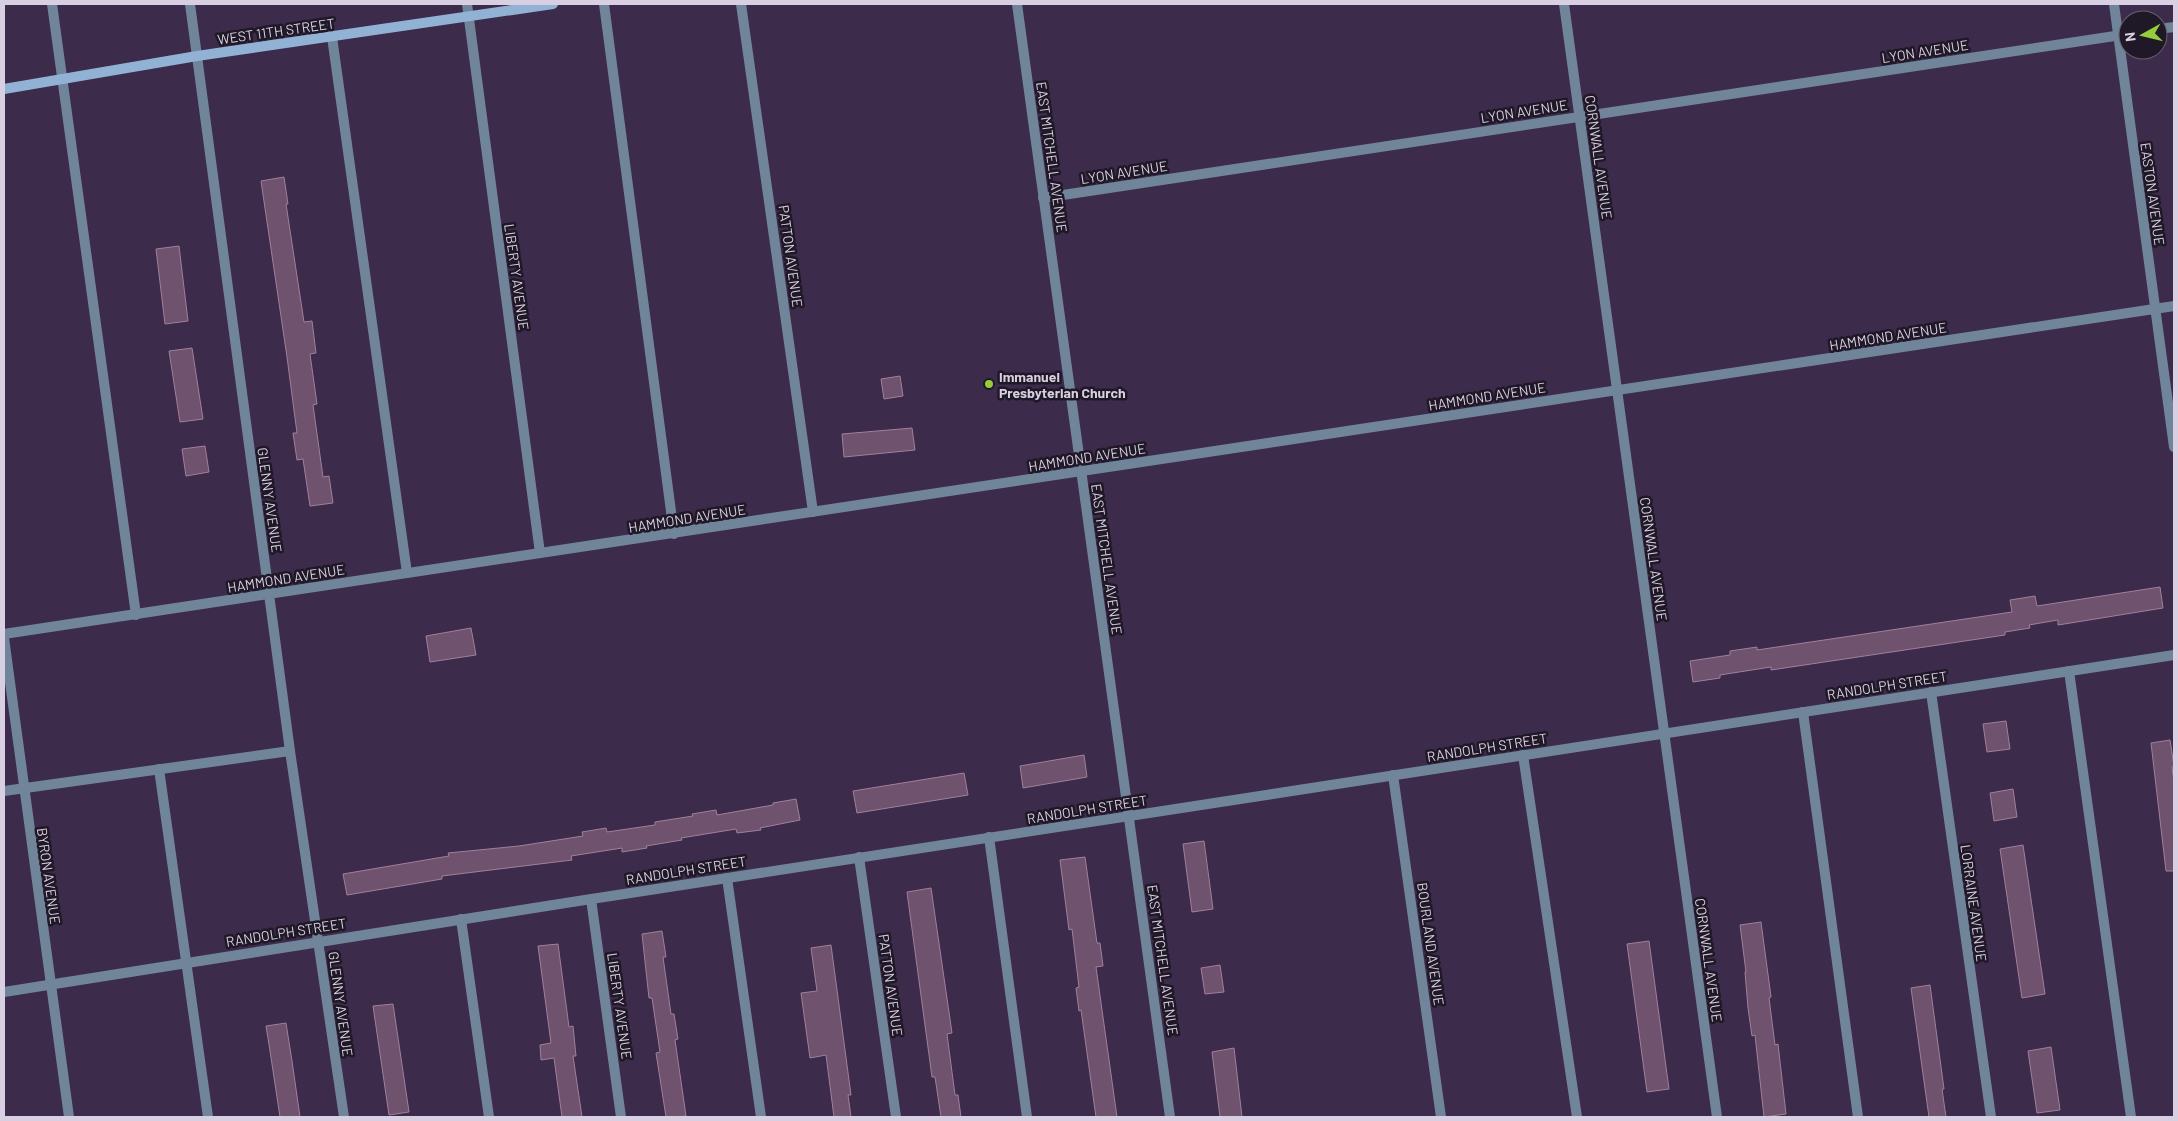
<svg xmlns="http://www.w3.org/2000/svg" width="2178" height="1121" font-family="Barlow,sans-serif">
<rect width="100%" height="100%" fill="#3c2b4a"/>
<g fill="#6f526d" stroke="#a0809d">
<path d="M284,177L288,204H286L304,322L312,321L316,353L310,354L317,404L313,405L323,477L329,476L333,503L310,506L303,459L297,460L293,433H297L287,357L261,181Z"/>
<path d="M179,246L188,321L165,324L156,249Z"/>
<path d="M192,348L203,419L180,422L169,351Z"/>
<path d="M900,376L903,396L884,399L881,379Z"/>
<path d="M912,428L915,450L844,457L842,434Z"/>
<path d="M205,446L209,472L186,476L182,449Z"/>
<path d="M2160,587L2163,608L2058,625V620L2029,625L2030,628L2005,632V635L1771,670V667L1720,675V678L1693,682L1690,661L1730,655V651L1757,647V650L2012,612L2010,600L2035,596L2037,606Z"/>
<path d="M471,628L476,655L430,662L426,636Z"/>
<path d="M2006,721L2010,749L1987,752L1983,724Z"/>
<path d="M2170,740L2174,766L2172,767L2174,782V871H2166L2151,743Z"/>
<path d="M1084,755L1087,777L1023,788L1020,766Z"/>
<path d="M964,773L968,795L857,813L853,791Z"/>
<path d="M2013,789L2017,817L1994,821L1990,793Z"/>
<path d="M796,799L800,820L760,828L761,830L737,833L736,829L681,838L682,840L646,846L647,848L622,852V848L571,856L572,860L442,876V879L347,895L343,874L449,856L448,853L519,846L583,836L582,832L606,828L607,832L655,825V822L693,816L692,814L716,810L717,815L773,805V803Z"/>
<path d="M1204,841L1213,909L1192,912L1183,844Z"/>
<path d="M2023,845L2045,994L2022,998L2000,849Z"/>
<path d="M1085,857L1097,943H1100L1103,966L1096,967L1117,1117H1096L1081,1010L1079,1011L1076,988L1079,987L1072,929L1069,930L1060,860Z"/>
<path d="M931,888L952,1033L947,1034L955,1095H958L961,1117H941L935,1077H932L907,892Z"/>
<path d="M1761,922L1771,997L1769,998L1775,1045L1778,1044L1786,1114L1764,1117L1755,1035L1752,1036L1748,1008L1745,972H1746L1740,925Z"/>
<path d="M662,931L666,957H663L671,1014H674L678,1039L675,1040L686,1116L674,1117H666L656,1053L660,1052L652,998H649L642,934Z"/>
<path d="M1649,941L1669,1089L1647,1092L1627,944Z"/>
<path d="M558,944L569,1027L573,1026L576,1056H573L582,1117H562L554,1058L541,1060L540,1045L551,1043L538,946Z"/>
<path d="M831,945L851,1095H848L851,1117H834L826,1055L810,1058L801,993L817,991L811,948Z"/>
<path d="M1220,965L1224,992L1205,994L1201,968Z"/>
<path d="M1930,985L1944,1089H1942L1946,1117H1929L1911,988Z"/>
<path d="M393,1004L409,1112L389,1115L373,1006Z"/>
<path d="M286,1023L292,1061L300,1117H280L270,1051L266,1026Z"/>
<path d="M2051,1047L2060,1110L2037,1113L2028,1051Z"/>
<path d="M1234,1048L1242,1117H1220L1212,1052Z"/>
</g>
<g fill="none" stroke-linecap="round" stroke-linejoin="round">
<g stroke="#70859a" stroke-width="10">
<path d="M52,4L136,615"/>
<path d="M604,4L674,534"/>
<path d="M332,37L407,573"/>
<path d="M2069,671L2131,1117"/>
<path d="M1803,712L1858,1117"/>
<path d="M1523,755L1577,1117"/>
<path d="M159,769L208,1117"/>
<path d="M4,791L290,751"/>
<path d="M989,837L1027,1117"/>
<path d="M727,878L761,1117"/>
<path d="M461,919L489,1117"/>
</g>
<g stroke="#70859a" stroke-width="10">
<path d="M190,4L290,751L344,1117"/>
<path d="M467,4L540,553"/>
<path d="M741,4L813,512"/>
<path d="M1564,4L1717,1117"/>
<path d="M2114,4L2174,447"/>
<path d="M2158,29L2174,27"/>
<path d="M1043,198L2128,34"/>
<path d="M4,638L69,1117"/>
<path d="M1931,692L1991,1117"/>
<path d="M1393,775L1441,1117"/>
<path d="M859,857L896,1117"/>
<path d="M591,899L621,1117"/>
<path d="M4,992L572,902L2174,655"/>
</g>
<g stroke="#70859a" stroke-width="10">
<path d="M1017,4L1170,1117"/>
<path d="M4,634L2174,306"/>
</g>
<path stroke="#91b2d4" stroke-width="10" d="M4,89L197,56L553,4"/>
</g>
<circle fill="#94cc3c" stroke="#1f1826" stroke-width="2" cx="989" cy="384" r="5"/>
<g text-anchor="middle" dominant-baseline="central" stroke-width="5" stroke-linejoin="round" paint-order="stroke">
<g font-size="14" fill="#d9cfe2" stroke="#1f1826">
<text transform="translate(276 31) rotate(-8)">WEST 11TH STREET</text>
<text transform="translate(1925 51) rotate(-9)">LYON AVENUE</text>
<text transform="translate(1524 111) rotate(-9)">LYON AVENUE</text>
<text transform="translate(1052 157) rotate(82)">EAST MITCHELL AVENUE</text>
<text transform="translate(1599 157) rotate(82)">CORNWALL AVENUE</text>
<text transform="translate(1124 172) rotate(-9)">LYON AVENUE</text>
<text transform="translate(2153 194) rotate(82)">EASTON AVENUE</text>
<text transform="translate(791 256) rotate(82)">PATTON AVENUE</text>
<text transform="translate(517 277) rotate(82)">LIBERTY AVENUE</text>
<text transform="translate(1888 336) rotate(-9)">HAMMOND AVENUE</text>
<text transform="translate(1487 396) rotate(-9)">HAMMOND AVENUE</text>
<text transform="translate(1087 457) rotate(-9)">HAMMOND AVENUE</text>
<text transform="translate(270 500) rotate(82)">GLENNY AVENUE</text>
<text transform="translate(687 518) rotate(-9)">HAMMOND AVENUE</text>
<text transform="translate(1107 559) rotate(82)">EAST MITCHELL AVENUE</text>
<text transform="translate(1654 559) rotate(82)">CORNWALL AVENUE</text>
<text transform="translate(286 578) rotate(-9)">HAMMOND AVENUE</text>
<text transform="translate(1887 685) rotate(-9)">RANDOLPH STREET</text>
<text transform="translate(1487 747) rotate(-9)">RANDOLPH STREET</text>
<text transform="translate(1087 809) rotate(-9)">RANDOLPH STREET</text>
<text transform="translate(686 870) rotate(-9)">RANDOLPH STREET</text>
<text transform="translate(49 876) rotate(82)">BYRON AVENUE</text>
<text transform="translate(1974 903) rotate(82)">LORRAINE AVENUE</text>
<text transform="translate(286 932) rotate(-9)">RANDOLPH STREET</text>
<text transform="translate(1431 944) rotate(82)">BOURLAND AVENUE</text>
<text transform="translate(1163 960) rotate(82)">EAST MITCHELL AVENUE</text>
<text transform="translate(1709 960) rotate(82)">CORNWALL AVENUE</text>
<text transform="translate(891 985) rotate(82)">PATTON AVENUE</text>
<text transform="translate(341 1004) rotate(82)">GLENNY AVENUE</text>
<text transform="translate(620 1006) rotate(82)">LIBERTY AVENUE</text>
</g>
<g font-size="14" font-weight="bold" fill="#d9cfe2" stroke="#1f1826" text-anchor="start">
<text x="999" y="376">Immanuel<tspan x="999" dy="16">Presbyterian Church</tspan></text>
</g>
</g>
<rect width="2178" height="1121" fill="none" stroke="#d9cfe2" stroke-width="10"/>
<g transform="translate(2143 35) rotate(262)"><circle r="24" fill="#1f1826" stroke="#696171"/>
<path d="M0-4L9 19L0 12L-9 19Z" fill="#94cc3c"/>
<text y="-8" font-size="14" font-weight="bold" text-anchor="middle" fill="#d9cfe2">N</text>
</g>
</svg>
